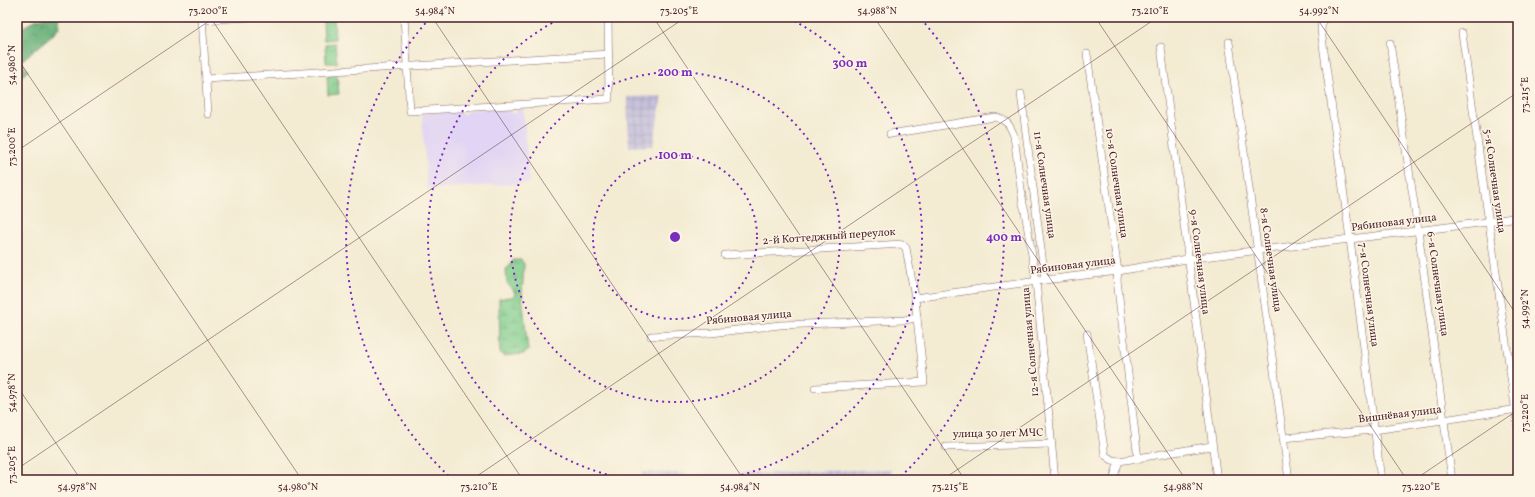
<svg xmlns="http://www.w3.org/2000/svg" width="1535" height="497" font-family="Vollkorn,serif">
<defs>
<pattern id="industrial-grid" width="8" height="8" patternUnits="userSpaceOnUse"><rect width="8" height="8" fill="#c5c0db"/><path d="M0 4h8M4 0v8" fill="none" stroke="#aba5bc"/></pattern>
<pattern id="forest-crowns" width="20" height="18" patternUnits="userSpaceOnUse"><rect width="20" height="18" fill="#67b078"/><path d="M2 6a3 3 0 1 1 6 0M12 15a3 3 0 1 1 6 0" fill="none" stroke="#578f63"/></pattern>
<pattern id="wetland-marsh" width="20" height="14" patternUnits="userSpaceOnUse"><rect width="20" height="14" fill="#7fcd8c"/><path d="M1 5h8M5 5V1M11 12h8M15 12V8" fill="none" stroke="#6aa673"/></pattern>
<pattern id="park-crowns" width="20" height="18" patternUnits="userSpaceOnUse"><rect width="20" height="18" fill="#7fcd8c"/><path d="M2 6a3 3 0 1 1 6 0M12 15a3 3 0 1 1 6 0" fill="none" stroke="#6aa673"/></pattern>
</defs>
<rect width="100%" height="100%" fill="#fcf5e5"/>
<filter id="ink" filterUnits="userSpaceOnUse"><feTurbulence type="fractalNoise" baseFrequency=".025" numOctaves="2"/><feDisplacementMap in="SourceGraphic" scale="8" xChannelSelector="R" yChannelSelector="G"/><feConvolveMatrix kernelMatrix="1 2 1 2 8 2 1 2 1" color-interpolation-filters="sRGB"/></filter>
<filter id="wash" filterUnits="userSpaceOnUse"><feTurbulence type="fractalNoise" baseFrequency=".012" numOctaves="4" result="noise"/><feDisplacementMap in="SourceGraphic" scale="16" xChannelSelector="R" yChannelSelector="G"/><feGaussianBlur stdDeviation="0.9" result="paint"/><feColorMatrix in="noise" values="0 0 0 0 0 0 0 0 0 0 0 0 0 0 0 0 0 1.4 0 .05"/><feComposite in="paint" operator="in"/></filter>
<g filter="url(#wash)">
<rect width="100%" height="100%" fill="#f3ebd2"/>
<path fill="#e1d4f4" d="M520,107H523L529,183L427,189L422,113L459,111L462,114H464L470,110L507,108L511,113H515Z"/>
<g fill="url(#industrial-grid)">
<path d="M662,96L653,146L629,147L627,97Z"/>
<path d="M891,469V480H643L642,472L726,474Z"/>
</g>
<path fill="url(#forest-crowns)" stroke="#586852" d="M46,17H58L60,26L51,37L21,61L28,71L17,80V31L35,20Z"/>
<path fill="url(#wetland-marsh)" stroke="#64765c" d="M513,260H521L524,264L522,295L528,351L523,354L503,356L500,353L499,299L508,297H512L515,295L514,291L507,283L506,269L510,266Z"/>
<g fill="url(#park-crowns)" stroke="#64765c">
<path d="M334,20L335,39L324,40L323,21Z"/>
<path d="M335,43L337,63H326L325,44Z"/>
<path d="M337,75L339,94L328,95L327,76Z"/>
</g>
</g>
<g filter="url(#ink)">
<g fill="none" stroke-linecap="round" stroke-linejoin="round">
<g stroke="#856665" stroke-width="8">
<g id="minor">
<path d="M202,17L208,114"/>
<path d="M404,17L410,111L609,99L608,17"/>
<path d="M1322,17L1321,30L1350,239L1381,480"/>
<path d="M202,20L249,17"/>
<path d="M1462,33L1518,427"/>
<path d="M1229,42L1289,480"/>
<path d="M1390,43L1418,230L1452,480"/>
<path d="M1161,47L1217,480"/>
<path d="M1087,54L1118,271L1117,280L1138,459"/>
<path d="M206,79L609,54"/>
<path d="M1021,94L1045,280"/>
<path d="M890,134L995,117C1007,120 1010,125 1014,136L1023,204L1025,211L1036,281L1055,480"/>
<path d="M725,255L902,244L906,248L915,298"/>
<path d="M1087,334L1105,455L1112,460L1119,461L1113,480"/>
<path d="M651,336L711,333L780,325L904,320L917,318L915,298L1045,280L1118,271L1187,259L1488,222L1518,217"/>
<path d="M815,388L924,382L917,318"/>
<path d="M1283,438L1374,430L1518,409"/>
<path d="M946,447L1051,444"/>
<path d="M1119,461L1212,446"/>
</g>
</g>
<use href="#minor" stroke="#fff" stroke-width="7"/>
</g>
</g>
<path fill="none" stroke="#4a1f2b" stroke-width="1" stroke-opacity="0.45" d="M210,17L523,480M432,17L744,480M653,17L965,480M874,17L1186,480M1095,17L1407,480M1316,17L1518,317M17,58L302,480M17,151L215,17M17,386L81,480M17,469L686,17M471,480L1158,17M942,480L1518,92M1414,480L1518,410"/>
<g fill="none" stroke="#7b2cbf" stroke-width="2" stroke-dasharray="2 4">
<circle cx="675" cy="237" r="82"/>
<circle cx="675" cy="237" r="165"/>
<path d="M630 480A247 247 0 0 1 561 18M789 18A247 247 0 0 1 720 480"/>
<path d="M453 480A329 329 0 0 1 429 19M921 19A329 329 0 0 1 897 480"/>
</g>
<g text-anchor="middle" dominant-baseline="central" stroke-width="3" stroke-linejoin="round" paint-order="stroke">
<g font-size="11" fill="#4a1f2b" stroke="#fcf5e5">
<text transform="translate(1494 181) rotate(82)">5-я Солнечная улица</text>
<text transform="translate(1116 183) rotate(82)">10-я Солнечная улица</text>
<text transform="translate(1044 185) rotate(82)">11-я Солнечная улица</text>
<text transform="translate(1394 223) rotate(-7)">Рябиновая улица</text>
<text transform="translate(829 237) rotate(-4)">2-й Коттеджный переулок</text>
<text transform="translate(1270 260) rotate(82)">8-я Солнечная улица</text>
<text transform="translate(1199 262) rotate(83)">9-я Солнечная улица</text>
<text transform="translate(1073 266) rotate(-7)">Рябиновая улица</text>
<text transform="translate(1437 284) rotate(82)">6-я Солнечная улица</text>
<text transform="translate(1368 295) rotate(83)">7-я Солнечная улица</text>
<text transform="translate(749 318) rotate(-5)">Рябиновая улица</text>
<text transform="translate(1031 342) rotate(-95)">12-я Солнечная улица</text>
<text transform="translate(1400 415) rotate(-7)">Вишнёвая улица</text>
<text transform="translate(998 434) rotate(-1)">улица 30 лет МЧС</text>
</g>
</g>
<circle cx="675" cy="237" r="6" fill="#7b2cbf" stroke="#fcf5e5" stroke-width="2"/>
<g font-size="12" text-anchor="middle" font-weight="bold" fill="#7b2cbf" stroke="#fcf5e5" stroke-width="3" stroke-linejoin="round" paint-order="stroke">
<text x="850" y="67">300 m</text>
<text x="675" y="76">200 m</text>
<text x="675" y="159">100 m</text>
<text x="1004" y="241">400 m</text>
</g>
<rect width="1535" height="497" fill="none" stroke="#fcf5e5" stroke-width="44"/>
<rect x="22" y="22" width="1491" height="453" fill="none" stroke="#4a1f2b" stroke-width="1.5"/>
<g font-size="10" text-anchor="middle" fill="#4a1f2b">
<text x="208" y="14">73.200°E</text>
<text x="435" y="14">54.984°N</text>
<text x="679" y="14">73.205°E</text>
<text x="877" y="14">54.988°N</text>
<text x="1150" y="14">73.210°E</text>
<text x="1319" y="14">54.992°N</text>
<text transform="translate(11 65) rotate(-90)" y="4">54.980°N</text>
<text transform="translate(1524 95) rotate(-90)" y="4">73.215°E</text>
<text transform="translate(11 147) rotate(-90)" y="4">73.200°E</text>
<text transform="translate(1524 309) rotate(-90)" y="4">54.992°N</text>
<text transform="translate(11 393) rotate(-90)" y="4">54.978°N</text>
<text transform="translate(1524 413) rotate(-90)" y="4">73.220°E</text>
<text transform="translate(11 465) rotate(-90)" y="4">73.205°E</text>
<text x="77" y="490">54.978°N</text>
<text x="298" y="490">54.980°N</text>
<text x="479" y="490">73.210°E</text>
<text x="740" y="490">54.984°N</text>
<text x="950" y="490">73.215°E</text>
<text x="1183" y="490">54.988°N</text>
<text x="1421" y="490">73.220°E</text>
</g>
</svg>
